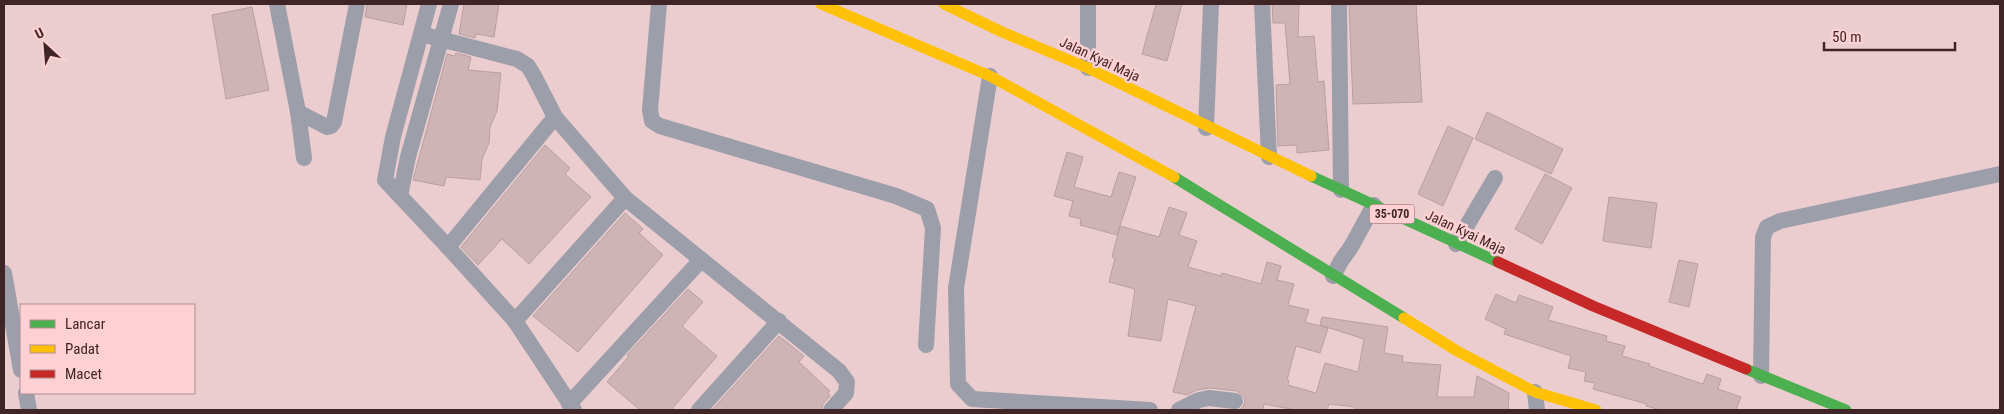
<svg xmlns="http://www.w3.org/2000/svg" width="2004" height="414" font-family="'Roboto Condensed',sans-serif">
<rect width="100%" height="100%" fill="#eccdcf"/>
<g fill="#cfb4b6" stroke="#b99fa1">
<path d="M367,4H407L403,25L365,17Z"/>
<path d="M464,4H499L494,37L476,34L475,38L459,34Z"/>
<path d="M1156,4H1182L1167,61L1142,54Z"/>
<path d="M1272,4H1299L1298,37L1314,36L1318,82L1324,81L1329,150L1297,153V145L1278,146L1276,85L1290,84L1285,23H1273Z"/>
<path d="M1349,4H1416L1422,102L1353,104Z"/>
<path d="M252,7L269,90L226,99L212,15Z"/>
<path d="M456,53L471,57L468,70L501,73L497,111L490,127L489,143L482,159L480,180L446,177L444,186L413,180L447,54L455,56Z"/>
<path d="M1487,112L1563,149L1551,174L1475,139Z"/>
<path d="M1448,126L1473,138L1443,206L1418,194Z"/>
<path d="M545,145L570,168L565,174L591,197L529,264L502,239L478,265L461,247Z"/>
<path d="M1067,152L1083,157L1074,187L1111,197L1119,172L1136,177L1117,235L1080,225L1081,219L1069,216L1073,201L1054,196Z"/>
<path d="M1545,174L1572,188L1542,244L1515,229Z"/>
<path d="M1609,197L1657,203L1651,248L1603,241Z"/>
<path d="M1169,207L1187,213L1179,235L1197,241L1188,267L1221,276L1222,273L1261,284L1267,262L1281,266L1277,280L1294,284L1288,305L1309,310L1305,322L1328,328L1320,353L1296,346L1287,380H1289L1288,385L1316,393L1325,363L1358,372L1364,339L1320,325L1322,317L1388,327L1384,353L1403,356L1402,362L1441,365L1437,397H1474L1477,376L1509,393L1508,410H1355V407L1329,404L1327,410H1296L1264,404L1263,410H1239L1243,407L1245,402L1244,397L1237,391L1210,388L1197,390L1187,395L1173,392L1196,306L1168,299L1161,341L1128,336L1135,289L1109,282L1115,258L1112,257L1120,226L1159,237Z"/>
<path d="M625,213L643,229L639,233L663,255L578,352L533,316Z"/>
<path d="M1679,260L1698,264L1689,307L1669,302Z"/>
<path d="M688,289L703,302L682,326L717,356L671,410H640L607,382L629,356L627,355Z"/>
<path d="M1496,294L1516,303L1519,295L1553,307L1548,320L1607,336L1606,341L1625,346L1622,356L1650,364L1649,366L1703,384L1707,374L1721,379L1718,389L1741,397L1736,410H1661L1646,406L1647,404L1593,389L1595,383L1584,381L1586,372L1568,368L1571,356L1504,334L1506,329L1485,319Z"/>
<path d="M779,336L804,356L799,362L830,391L828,393L830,396L823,404L821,410H712Z"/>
</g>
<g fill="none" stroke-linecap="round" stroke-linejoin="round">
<g stroke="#9c9eaa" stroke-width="16">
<path d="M277,4L298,112L304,158"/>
<path d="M429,4L393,137L385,180L448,247L515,321L574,410"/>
<path d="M659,4L650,110L652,121L660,126L896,196L927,209L933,228L926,345"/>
<path d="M1262,4L1269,157"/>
<path d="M1339,4L1341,190"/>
<path d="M421,34L517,59L528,66L534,76L555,117L625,198L839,371L847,382L846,393L831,410"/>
<path d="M1088,68V4"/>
<path d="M990,76L956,288L958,384L972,399L1150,410"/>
<path d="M298,112L327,127L331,126L334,122L357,4"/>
<path d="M1206,128L1211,4"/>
<path d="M400,196L408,157L451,4"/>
<path d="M1456,244L1495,178"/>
<path d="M448,247L555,117"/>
<path d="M4,273L21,370"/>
<path d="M1333,276L1341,261L1351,247L1374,205"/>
<path d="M515,321L625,198"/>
<path d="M1761,376L1763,237L1767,227L1780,221L2000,174"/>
<path d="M1535,392L1537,410"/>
<path d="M26,393L29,410"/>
<path d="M569,404L701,260"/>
<path d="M699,410L779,321"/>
<path d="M1179,410L1199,400L1209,398L1235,401"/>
</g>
<g stroke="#4caf50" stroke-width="11">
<path d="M1311,176L1498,262"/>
<path d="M1174,177L1404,318"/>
<path d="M1746,369L1846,410"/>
</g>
<g stroke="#ffc107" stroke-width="11">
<path d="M821,4L990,76L1174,177"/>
<path d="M944,4L1002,32L1088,68L1311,176"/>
<path d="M1404,318L1457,351L1535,392L1596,410"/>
</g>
<path stroke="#c62828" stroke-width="11" d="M1498,262L1593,306L1746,369"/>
</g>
<g text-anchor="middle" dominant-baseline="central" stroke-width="5" stroke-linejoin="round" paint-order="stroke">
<rect fill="#fdd1d4" stroke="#79595b" stroke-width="1" x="1369.5" y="204.5" width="45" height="19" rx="4"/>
<g font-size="12" font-weight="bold" fill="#402527">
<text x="1392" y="214">35-070</text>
</g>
<g font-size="14" fill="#402527" stroke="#fdd1d4">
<text transform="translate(1100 59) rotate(25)">Jalan Kyai Maja</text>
<text transform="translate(1466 232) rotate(25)">Jalan Kyai Maja</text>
</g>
</g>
<rect width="2004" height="414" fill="none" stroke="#402527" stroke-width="10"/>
<rect x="20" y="304" width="175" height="90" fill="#fdd1d4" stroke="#b18c8f"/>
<rect x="30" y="320" width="25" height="8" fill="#4caf50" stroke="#b18c8f"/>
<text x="65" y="329" font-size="15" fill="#402527">Lancar</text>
<rect x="30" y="345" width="25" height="8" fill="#ffc107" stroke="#b18c8f"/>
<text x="65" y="354" font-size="15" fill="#402527">Padat</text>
<rect x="30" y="370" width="25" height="8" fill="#c62828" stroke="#b18c8f"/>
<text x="65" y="379" font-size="15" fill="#402527">Macet</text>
<g transform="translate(45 45) rotate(334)" stroke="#fdd1d4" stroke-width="4" paint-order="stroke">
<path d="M0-4L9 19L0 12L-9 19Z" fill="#402527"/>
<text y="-8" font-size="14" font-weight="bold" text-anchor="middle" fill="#402527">U</text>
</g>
<path d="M1824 42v8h131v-8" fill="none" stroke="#402527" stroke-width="2.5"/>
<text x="1832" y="42" font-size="15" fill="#402527" stroke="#fdd1d4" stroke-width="4" paint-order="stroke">50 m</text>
</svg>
